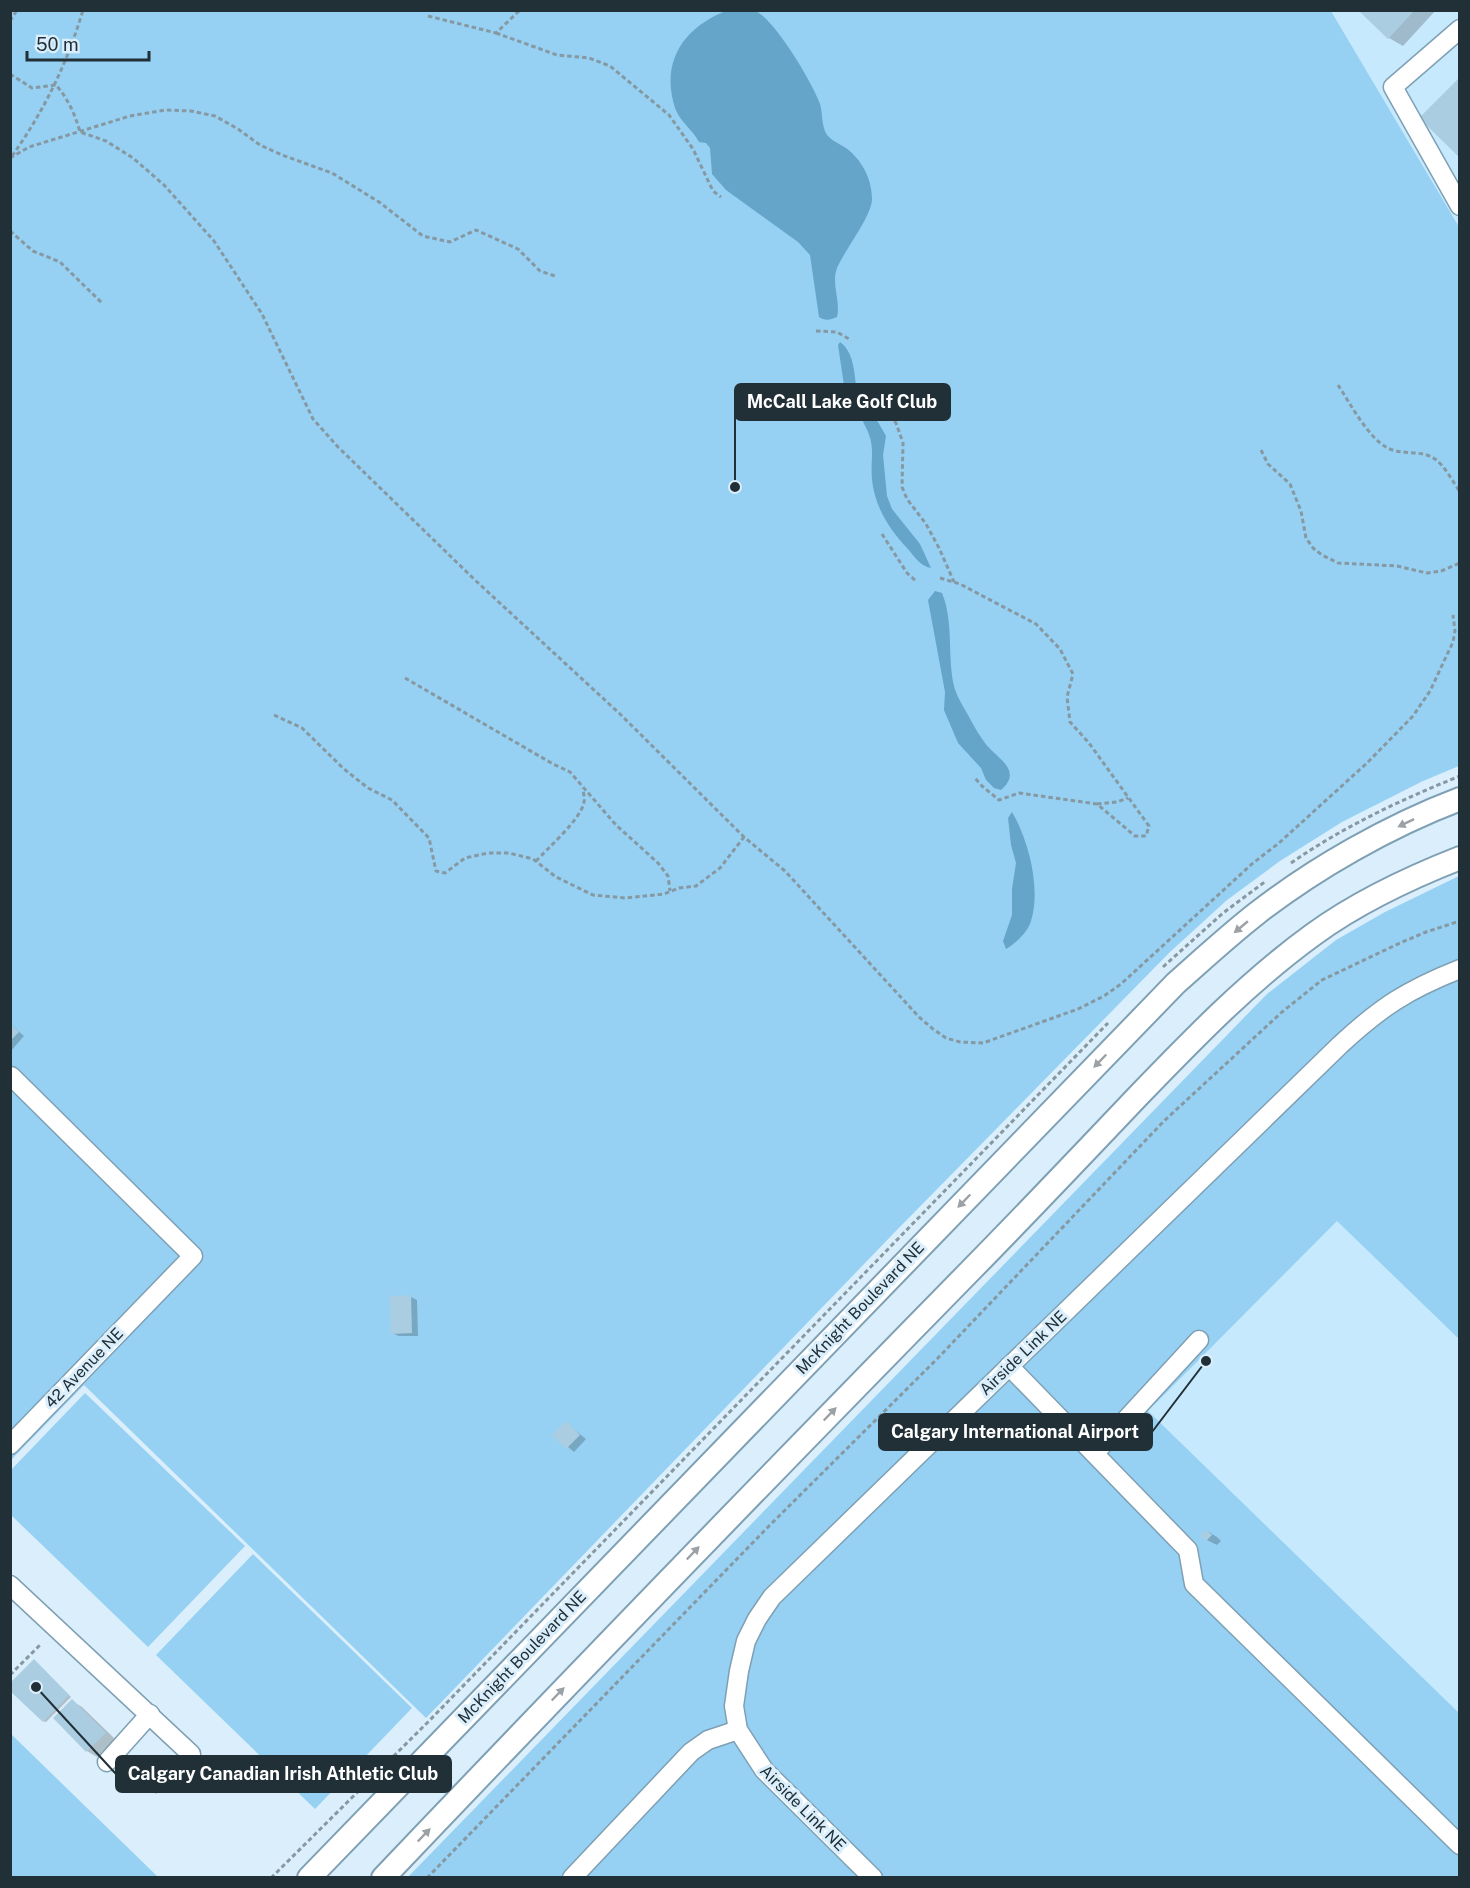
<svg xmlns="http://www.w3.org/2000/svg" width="1470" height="1888" font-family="'Public Sans',sans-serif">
<rect width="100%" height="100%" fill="#daeffb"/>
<g fill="#c7e9fd">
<path d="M1331,11H1459V227Z"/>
<path d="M1459,929V1877L783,1525Z"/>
</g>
<g fill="#96d1f3">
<path d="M11,11H1331L1459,227V766L1423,781L1342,822L1280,861L1227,900L1170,952L893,1234L426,1718L84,1385L11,1460Z"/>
<path d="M1459,876V1339L1337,1221L1148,1411L1459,1713V1877L407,1878L1267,994L1336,940L1385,912Z"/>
<path d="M85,1393L245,1546L148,1647L11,1515V1470Z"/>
<path d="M253,1554L412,1708L315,1809L156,1655Z"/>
<path d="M10,1734H11L158,1877H11Z"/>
</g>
<g fill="#64a5c9">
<path d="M728,10C736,10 747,9 755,11C774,18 813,84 820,104C823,114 821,125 827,135C832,141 840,144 846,148C862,160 872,179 872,199C872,216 844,251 837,268C831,284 841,302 837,317C830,320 825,321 819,317L810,255L798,242L726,190L712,174L710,148L706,143L699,142C693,130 680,122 675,108C660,61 684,27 728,10Z"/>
<path d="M840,342C855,353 854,375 857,391L849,395L845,392L838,345Z"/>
<path d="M870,416L878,422L886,436L883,455L887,496L892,509L920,544L931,568C920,566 915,557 907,548C889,529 875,507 872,480C870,455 877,446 863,422L867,417Z"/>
<path d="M935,591L942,593C954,622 947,655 954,686C956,695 963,706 968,715C973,724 978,734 985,743C996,758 1024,770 1001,790L994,788L986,780L981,768L958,743L944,710L945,692L928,600Z"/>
<path d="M1012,812C1029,841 1041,889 1031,921C1028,932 1016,943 1006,949L1003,941L1012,915V889L1016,863L1011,845L1008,818Z"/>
</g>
<g fill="#0003">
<path d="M1360,10H1436L1403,46L1389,38Z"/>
<path d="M10,1024L24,1036L10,1052Z"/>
<path d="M411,1297L417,1300L418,1336H399L392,1333Z"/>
<path d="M566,1423L586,1439L574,1452L554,1435Z"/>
<path d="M1207,1531L1217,1537L1221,1541L1217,1545L1207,1540Z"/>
<path d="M37,1663L71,1697L46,1722L43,1721Z"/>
<path d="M72,1701L82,1707L115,1739L97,1757L87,1751Z"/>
<path d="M147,1767L154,1771L166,1785L156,1794L150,1790Z"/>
</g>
<g fill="#aacde1">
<path d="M1358,10H1415L1388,39Z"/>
<path d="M1460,77V158L1419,118Z"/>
<path d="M10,1024L19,1032L10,1041Z"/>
<path d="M411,1295L412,1333L391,1334L390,1296Z"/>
<path d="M566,1421L580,1435L566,1449L552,1435Z"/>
<path d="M1206,1530L1212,1535L1206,1541L1200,1535Z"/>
<path d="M34,1659L69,1695L43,1722L10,1691V1683Z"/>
<path d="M72,1699L106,1733L86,1752L53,1718Z"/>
<path d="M147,1765L161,1781L149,1792L135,1776Z"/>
</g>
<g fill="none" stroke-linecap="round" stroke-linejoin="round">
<g stroke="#7fa0b4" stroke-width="21">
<g id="minor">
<path d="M1460,29L1393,87L1460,206"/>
<path d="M1009,1366L1188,1550L1194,1584L1460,1845"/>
<path d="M10,1445L193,1256L11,1076"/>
<path d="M1095,1453L1199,1340"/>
<path d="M10,1585L191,1754"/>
<path d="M107,1762L150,1714"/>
<path d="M572,1878L691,1752L708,1740L738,1730"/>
<path d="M873,1878L764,1770L738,1730L734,1706L739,1671L746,1641L757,1619L772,1597L1340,1045C1381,1007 1407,990 1460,969"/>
</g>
</g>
<g stroke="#7fa0b4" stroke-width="26">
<g id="major">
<path d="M309,1878L1176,983C1202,960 1228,936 1256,914C1315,868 1389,826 1460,799"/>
<path d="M383,1878C578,1673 774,1471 972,1269C1028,1212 1083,1154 1138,1096C1193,1039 1249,981 1314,934C1358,902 1409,878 1460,858"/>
</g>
</g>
<g stroke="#8698a2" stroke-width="3" stroke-dasharray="4.5 3" stroke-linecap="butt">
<path d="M428,16L496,33L520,10"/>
<path d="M10,21L17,10"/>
<path d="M496,33L557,55L589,58L610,66L669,115L693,149L713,191L721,197"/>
<path d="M10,74L32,88L56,85C68,99 75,114 80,132L106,141L133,158L164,185L214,241L262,314L313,419L338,447L476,581L620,714L744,837L785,871L919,1017L933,1029L946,1038L960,1042L983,1043L1078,1009L1104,996L1121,984L1253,863L1279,843L1367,763L1413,716L1430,691L1453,642L1455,631L1453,615"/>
<path d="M12,156C44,111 67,64 83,10"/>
<path d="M10,158L29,147L130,116L165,110L191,111L215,116L238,129L260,145L282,155L332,173L379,202L423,236L450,242L476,230L518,249L540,271L555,276"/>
<path d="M10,231L33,251L60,262L102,303"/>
<path d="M816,331L837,332L849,339"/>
<path d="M1338,385C1350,403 1367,436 1386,447C1400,456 1421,449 1435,459C1445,466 1453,482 1460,492"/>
<path d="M837,405L851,408L879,402L896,423L903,443L902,487L907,499L926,524L939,548L954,582"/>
<path d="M1261,450L1268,464L1290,484L1301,511L1306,538L1313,548L1322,555L1338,563L1397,566L1427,573L1441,571L1460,563"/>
<path d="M882,534L907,573L917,582"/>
<path d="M940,578L960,584L1036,624L1060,649L1073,674L1067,697L1070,722L1089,743L1149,826L1146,836H1135L1097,804L1019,793L999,800L982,786L975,778"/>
<path d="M405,678L553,764L570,772L616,825L658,863L668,876L670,891"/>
<path d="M274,715L302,728L344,769L368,788L392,800L429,838L436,871L445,873L465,858L488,853H509L533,859L556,877L593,895L625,898L664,894L679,888L696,886L720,868L744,837"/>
<path d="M1097,804L1117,802L1128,798"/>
<path d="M536,861C547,849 582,818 584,802C585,798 583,792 583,788"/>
<path d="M1291,863C1343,827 1400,800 1460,776"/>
<path d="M1163,967L1223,913L1266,881"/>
<path d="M10,1675L41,1644"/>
<path d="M271,1878L429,1721L1108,1023"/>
<path d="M427,1878L768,1527L937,1359L1164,1121L1282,1012L1322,980L1400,943L1426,932L1460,921"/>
</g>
<use href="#minor" stroke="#fff" stroke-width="18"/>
<use href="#major" stroke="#fff" stroke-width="22"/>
</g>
<defs><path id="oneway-solid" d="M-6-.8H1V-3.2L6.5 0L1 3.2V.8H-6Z" transform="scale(1.5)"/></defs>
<g fill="#9ba1a5">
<use href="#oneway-solid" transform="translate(1406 823) rotate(154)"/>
<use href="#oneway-solid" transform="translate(1241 927) rotate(140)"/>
<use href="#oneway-solid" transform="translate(1100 1061) rotate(134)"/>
<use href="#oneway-solid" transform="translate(964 1201) rotate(134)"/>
<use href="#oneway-solid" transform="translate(830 1414) rotate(-46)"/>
<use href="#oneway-solid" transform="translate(693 1553) rotate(-46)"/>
<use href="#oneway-solid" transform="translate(558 1694) rotate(-46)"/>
<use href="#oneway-solid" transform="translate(424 1835) rotate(-46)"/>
</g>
<g text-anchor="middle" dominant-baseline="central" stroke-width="6" stroke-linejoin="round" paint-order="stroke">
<g font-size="16" fill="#212f37" stroke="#daeffb">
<text transform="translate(860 1308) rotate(-46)">McKnight Boulevard NE</text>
<text transform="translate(1023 1353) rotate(-44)">Airside Link NE</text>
<text transform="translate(84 1368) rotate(-46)">42 Avenue NE</text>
<text transform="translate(522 1657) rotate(-46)">McKnight Boulevard NE</text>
<text transform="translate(803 1808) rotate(45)">Airside Link NE</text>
</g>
</g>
<path fill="none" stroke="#212f37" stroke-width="2" d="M735 487L735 402M1206 1361L1152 1432M36 1687L116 1774"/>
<g fill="#212f37" stroke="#daeffb" stroke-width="2">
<circle cx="735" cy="487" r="6"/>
<circle cx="1206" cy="1361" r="6"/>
<circle cx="36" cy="1687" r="6"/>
</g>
<g fill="#212f37" stroke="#212f37" stroke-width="2">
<rect x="735" y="384" width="215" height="36" rx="6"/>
<rect x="879" y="1414" width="273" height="36" rx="6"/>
<rect x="116" y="1756" width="335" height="36" rx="6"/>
</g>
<g font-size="18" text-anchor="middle" font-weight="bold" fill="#fff">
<text x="842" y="408">McCall Lake Golf Club</text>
<text x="1015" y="1438">Calgary International Airport</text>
<text x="283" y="1780">Calgary Canadian Irish Athletic Club</text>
</g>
<rect width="1470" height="1888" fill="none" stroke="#212f37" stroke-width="24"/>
<path d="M27 51v9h122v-9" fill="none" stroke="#212f37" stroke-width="3"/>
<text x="36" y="51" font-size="18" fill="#212f37" stroke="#daeffb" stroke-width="4.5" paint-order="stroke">50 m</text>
</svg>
